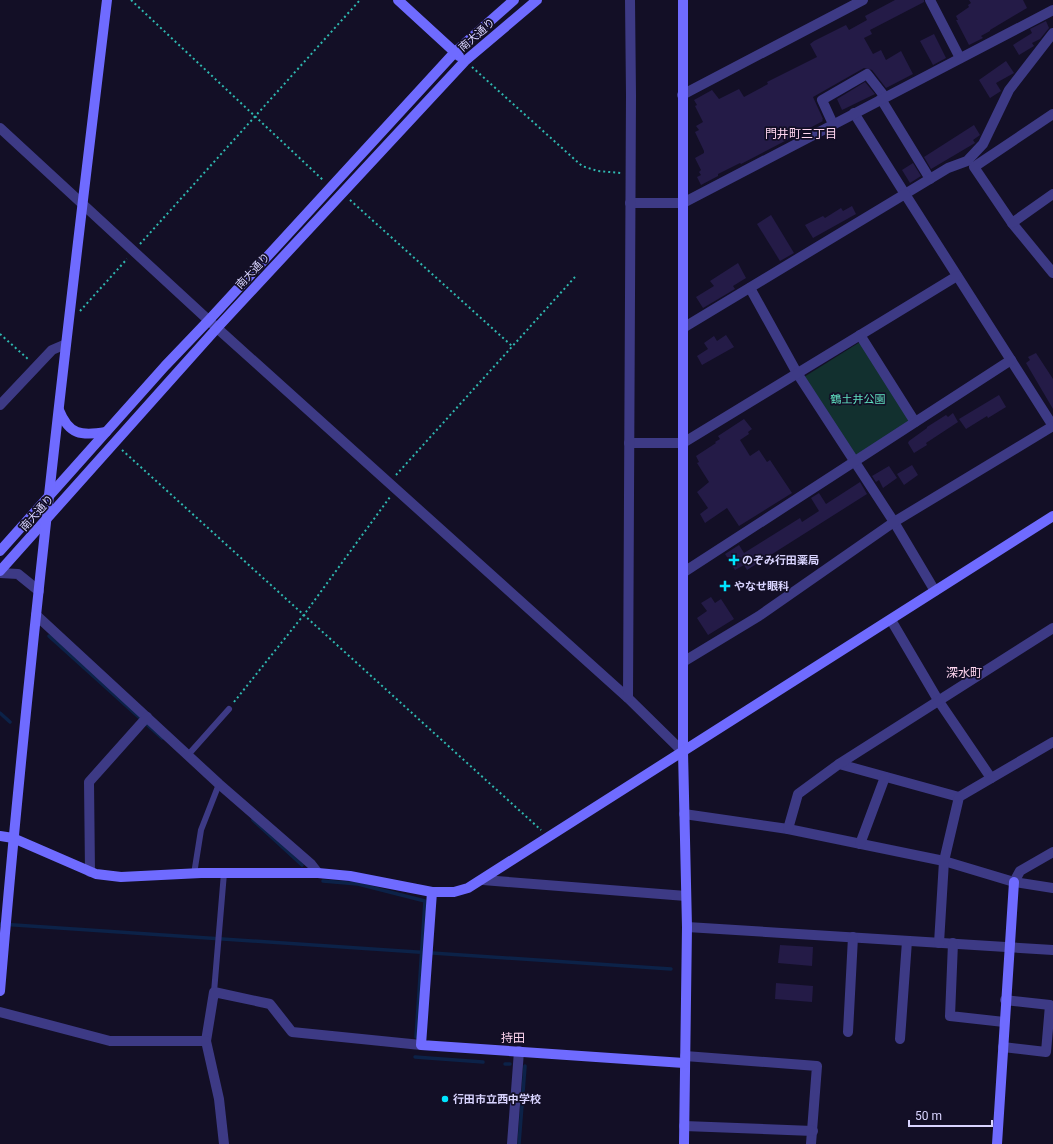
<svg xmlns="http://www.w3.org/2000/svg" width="1053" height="1144" font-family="Roboto,'Noto Sans JP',sans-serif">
<rect width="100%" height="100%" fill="#130f26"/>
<path fill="#12302f" d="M860,342L911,421L855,456L804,377Z"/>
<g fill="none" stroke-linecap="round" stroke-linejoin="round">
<g stroke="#0c2248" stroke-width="3.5">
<path d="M49,636L162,738"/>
<path d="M0,713L10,722"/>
<path d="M253,820L302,865"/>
<path d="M323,881L358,884L425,901L416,1037"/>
<path d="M0,924L671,969"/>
<path d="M415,1057L483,1062"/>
<path d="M505,1064H510"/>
<path d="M519,1144L525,1066"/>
</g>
</g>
<g fill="#241b47">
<path d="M895,0H924V2L870,30L872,34L864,38L873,54L881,50L886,60L901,51L913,74L886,88L872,70L864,68L813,97L823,119L822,120L823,121L741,164L740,163L718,174V176L701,185L697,177L701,175L699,172L701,170L695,158L704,153V151L695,132L699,130L696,126L703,122L695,106L697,105L694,100L712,90L719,99L739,89L744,97L768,84L767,82L817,57L810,44L814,41L846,25L849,30L867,20L865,16Z"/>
<path d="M969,0H1023L1027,8L990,30V31L981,36L983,38L969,45L956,20H958L956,16L969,7L968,5L971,3Z"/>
<path d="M1046,21L1049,28L1040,39L1032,43L1034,46L1019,55L1013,45L1032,33L1030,29Z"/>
<path d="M934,34L946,58L933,65L920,41Z"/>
<path d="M1006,61L1014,73L996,83L1001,91L990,98L979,80Z"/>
<path d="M865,82L875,94L842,110L837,99Z"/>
<path d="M974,125L980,135L973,140L975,143L931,169L924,157Z"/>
<path d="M913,163L921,176L910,183L902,170Z"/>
<path d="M852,206L856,214L813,238L805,225L823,216L825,218L841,208L843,211Z"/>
<path d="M771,215L794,253L780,261L757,224Z"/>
<path d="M738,263L746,278L733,286L735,289L703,308L696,297L714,286L710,281Z"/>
<path d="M726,335L734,347L702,365L697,356L708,349L704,343L714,336L717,341Z"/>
<path d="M1036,353L1053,379V409L1026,363L1030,360L1028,357Z"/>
<path d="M999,395L1006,407L988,418L987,416L966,429L959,419Z"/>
<path d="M953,413L958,422L926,443L927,445L914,453L908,443L909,441L927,428V427L946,415L948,417Z"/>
<path d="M744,419L752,429L748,432L749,434L740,440L750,456L759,450L767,462L770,460L792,493L739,526L727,508L705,523L700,514L708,508L697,492L709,482L697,463L699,462L696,456L716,443L715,442L720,439L718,436Z"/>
<path d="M912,465L918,475L904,485L897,474Z"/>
<path d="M889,466L897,478L883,488L879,480L876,482L872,476Z"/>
<path d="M860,482L867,494L747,570L744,565L735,570L725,554L739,545L744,553L800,518L802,522L819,511L811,498L819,493L826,504Z"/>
<path d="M711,597L715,603L721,599L734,619L708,635L697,618L707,611L701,603Z"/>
<path d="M780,945L813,947L812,966L778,963Z"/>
<path d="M776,983L813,986L812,1002L775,999Z"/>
</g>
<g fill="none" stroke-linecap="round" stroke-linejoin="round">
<g stroke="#2fb8b0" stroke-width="2" stroke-dasharray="2 3" stroke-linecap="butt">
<path d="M131,0L323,180"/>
<path d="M472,67L582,166L598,171L621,173"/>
<path d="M350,200L512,346"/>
<path d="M140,244L360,0"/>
<path d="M80,311L127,259"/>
<path d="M0,334L28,359"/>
<path d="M122,450L541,830"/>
<path d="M396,475L575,277"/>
<path d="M234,702L306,612L390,497"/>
</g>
<g stroke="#3d3a85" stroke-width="6">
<path d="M188,755L229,709"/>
<path d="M194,874L201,830L219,784"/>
<path d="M214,992L224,873"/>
</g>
<g stroke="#3d3a85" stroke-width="10">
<path d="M930,0L960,58"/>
<path d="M682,95L863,0"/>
<path d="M881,99L930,179"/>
<path d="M854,113L905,194L948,168L967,161L983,144L1009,90L1053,33"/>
<path d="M1053,114L974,167L1012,223L1053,273"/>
<path d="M833,124L822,100L867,74L885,97"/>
<path d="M0,128L217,328L628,698L683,752"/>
<path d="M630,203H683L1053,10"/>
<path d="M1012,223L1053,194"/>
<path d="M750,288L797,373L894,522L935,591"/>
<path d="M683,328L905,194L1053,426"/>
<path d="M860,335L915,422"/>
<path d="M0,405L52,350L66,344"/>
<path d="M629,443H683L957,276"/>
<path d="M684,572L1011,360"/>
<path d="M0,573L18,574L39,591"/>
<path d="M36,615L219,784L311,864L318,873"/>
<path d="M891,620L938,700L991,778"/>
<path d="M683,662L759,616L894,522L1053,426"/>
<path d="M628,698L631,95L630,0"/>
<path d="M839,764L959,797"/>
<path d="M684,814L788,829L944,861L1014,882L1053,888"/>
<path d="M788,829L798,794L839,764L1053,628"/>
<path d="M860,844L885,777"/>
<path d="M90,872L89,782L147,717"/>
<path d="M483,880L686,896"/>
<path d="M1014,882L1020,871L1053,852"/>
<path d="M687,927L1053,950"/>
<path d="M939,943L944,861L959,797L1053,742"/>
<path d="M953,943L950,1016L1004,1022"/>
<path d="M0,1012L110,1041H206L214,992L270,1004L292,1032L421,1045"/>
<path d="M848,1032L853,937"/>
<path d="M900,1039L907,941"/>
<path d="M206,1041L219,1099L224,1144"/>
<path d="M1003,1047L1046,1052L1050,1005L1005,1000"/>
<path d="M685,1056L817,1066L811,1144"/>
<path d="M684,1126L813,1131"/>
<path d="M512,1144L519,1051"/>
</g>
<g stroke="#6f6bff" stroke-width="10">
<path d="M398,0L459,56"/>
<path d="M683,0V752L687,927L684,1144"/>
<path d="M59,410C69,435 81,436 106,432"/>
<path d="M0,551L165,366L209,320L455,52L514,0"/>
<path d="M0,571L217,328L465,61L537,0"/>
<path d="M0,836L13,838L96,874L121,877L201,873H318L350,876L432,892H454L468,888L1053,516"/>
<path d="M432,892L421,1045L684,1063"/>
<path d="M0,991C28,660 67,330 107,0"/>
<path d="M997,1144L1014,882"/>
</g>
</g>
<g fill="#00e5ff" stroke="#130f26" stroke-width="1.5">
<path d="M732 554h4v4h4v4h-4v4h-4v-4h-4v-4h4z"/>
<path d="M723 580h4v4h4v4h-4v4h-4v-4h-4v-4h4z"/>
<circle cx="445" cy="1099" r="4"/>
</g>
<g text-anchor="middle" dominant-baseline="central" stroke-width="3.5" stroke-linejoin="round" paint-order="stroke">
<g font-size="11" fill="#d9d4ff" stroke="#130f26">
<text transform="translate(477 35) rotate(-41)">南大通り</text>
<text transform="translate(253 271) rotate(-47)">南大通り</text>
<text transform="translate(37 513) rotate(-48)">南大通り</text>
</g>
<g font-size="11" fill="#5fe0c0" stroke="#130f26">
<text x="858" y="399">鶴土井公園</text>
</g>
<g font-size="11" font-weight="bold" fill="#d9d4ff" stroke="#130f26" text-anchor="start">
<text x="742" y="560">のぞみ行田薬局</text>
<text x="734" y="586">やなせ眼科</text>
<text x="453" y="1099">行田市立西中学校</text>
</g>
<g font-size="12" fill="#ffd6f0" stroke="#130f26">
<text x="801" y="134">門井町三丁目</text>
<text x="964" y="673">深水町</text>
<text x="513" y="1038">持田</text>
</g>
</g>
<path d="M909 1120v6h83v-6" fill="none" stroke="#d9d4ff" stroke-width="2"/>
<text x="915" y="1120" font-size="12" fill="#d9d4ff" stroke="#130f26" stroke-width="3" paint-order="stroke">50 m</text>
</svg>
